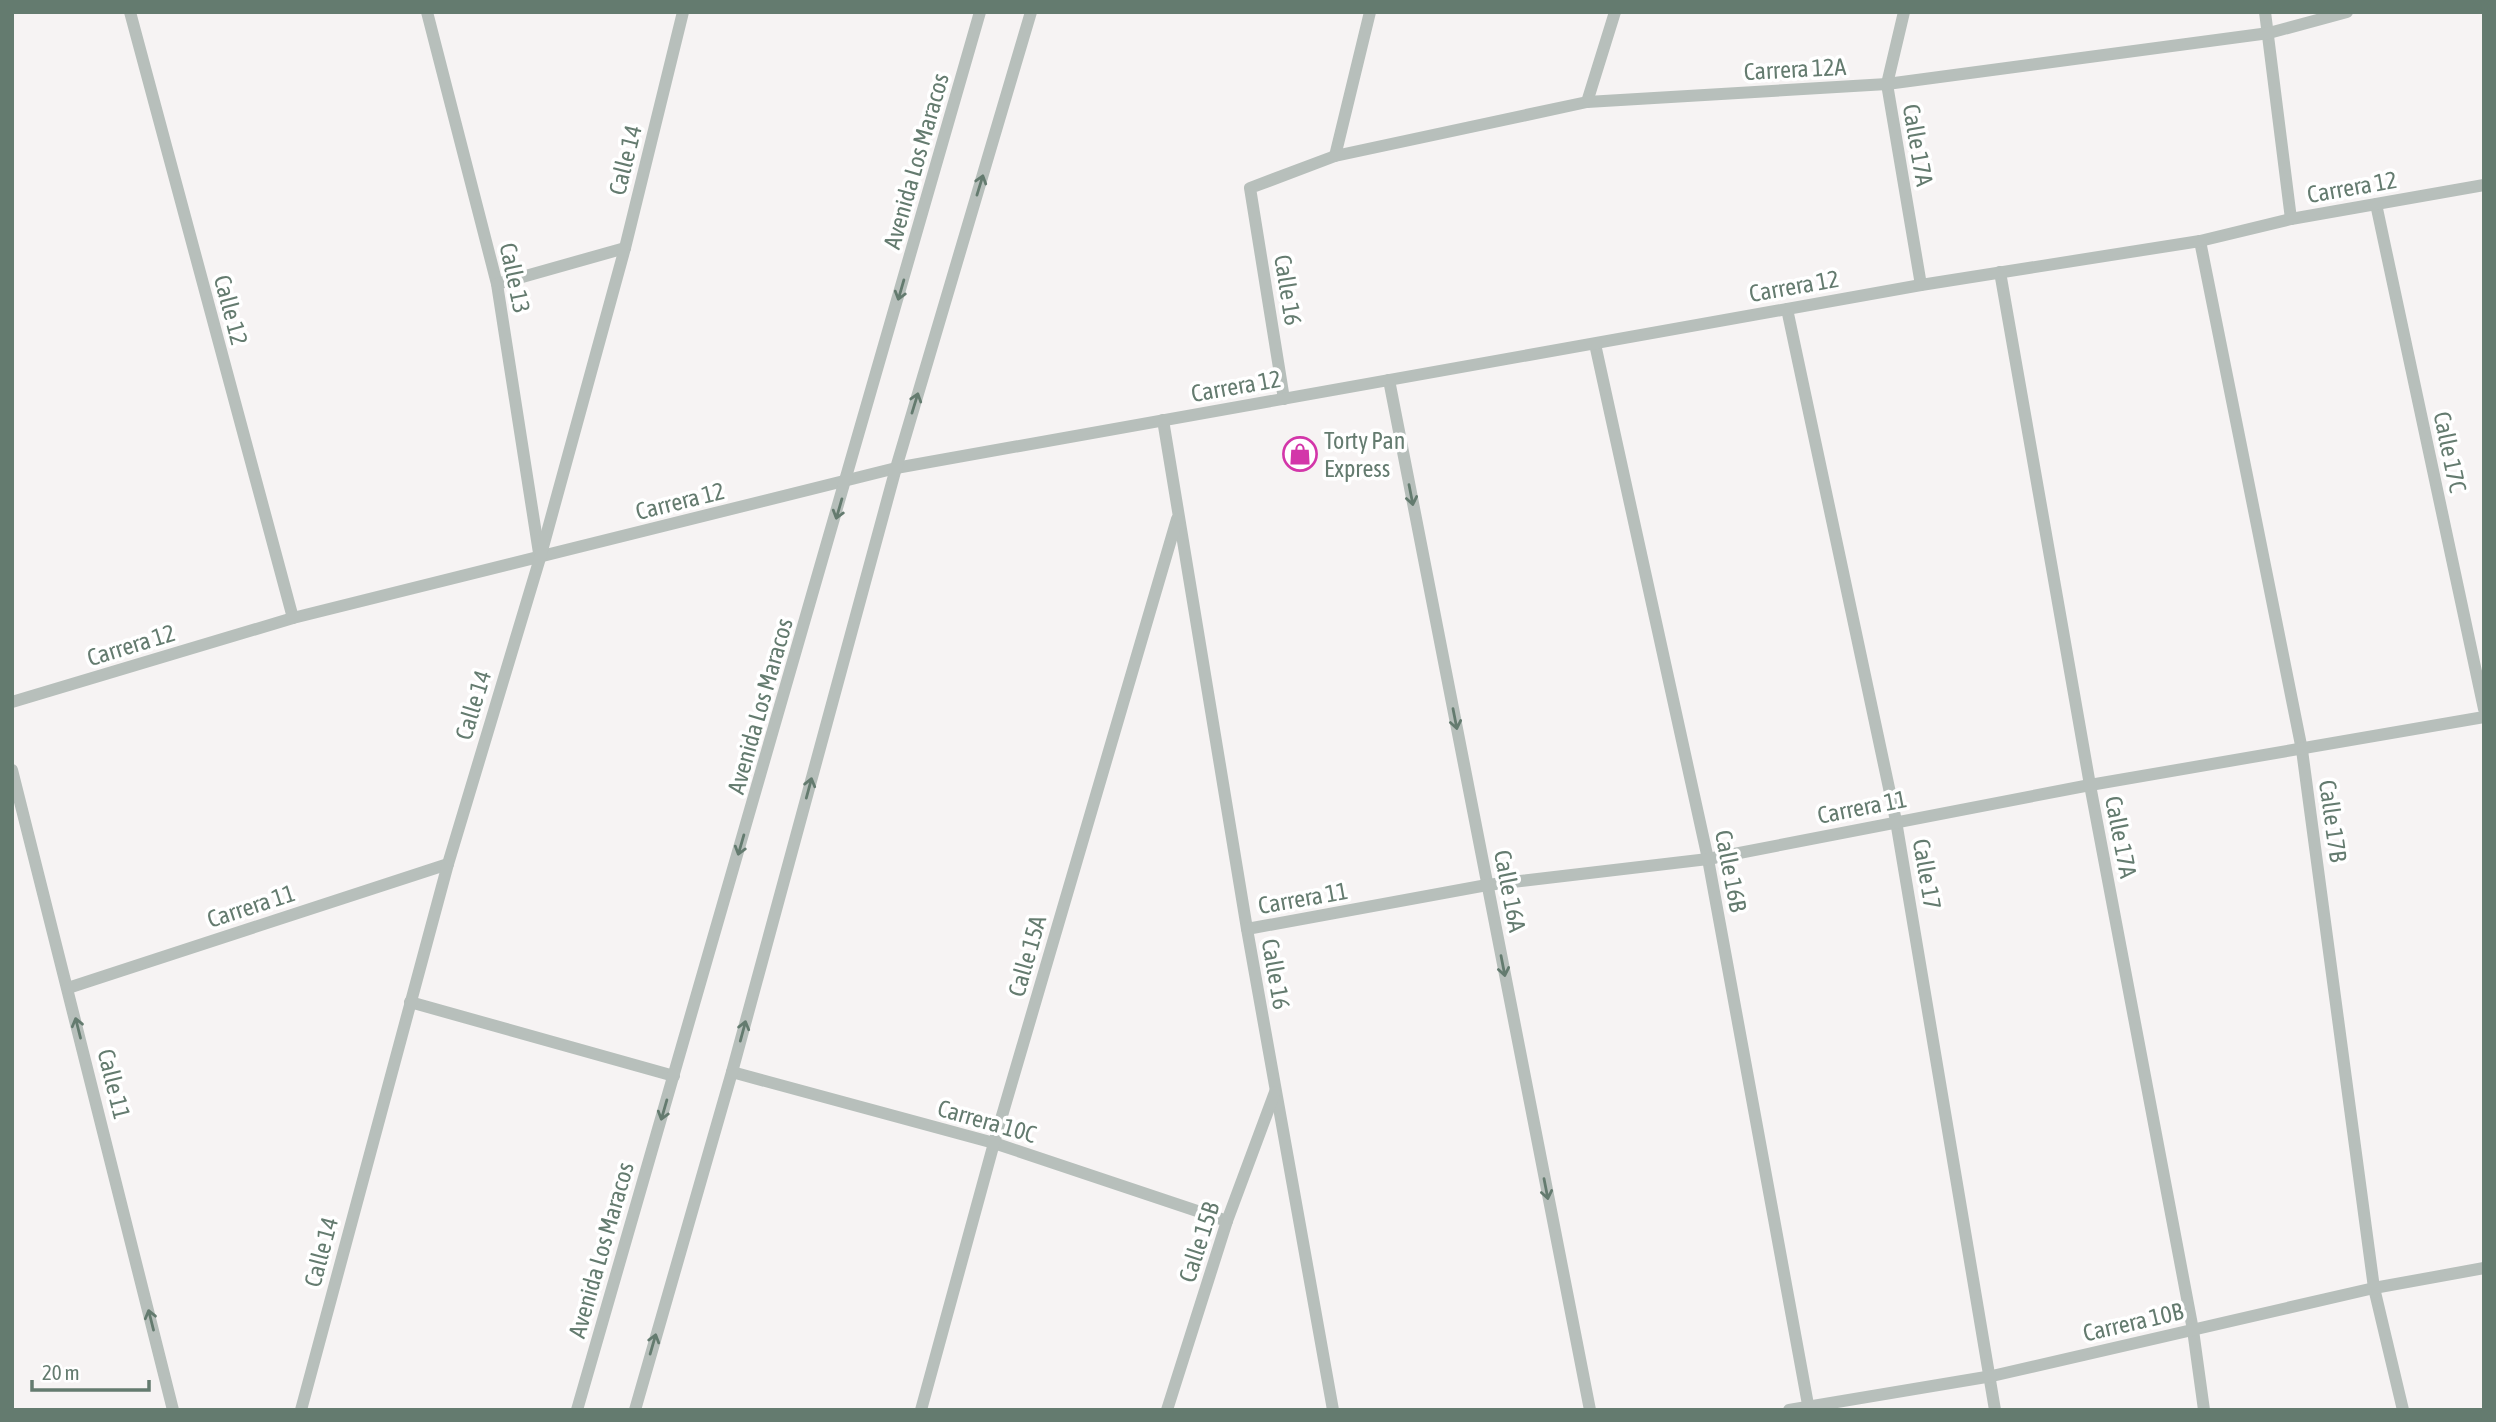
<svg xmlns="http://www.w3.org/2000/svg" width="2496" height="1422" font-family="'Asap Condensed',sans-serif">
<rect width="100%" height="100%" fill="#f6f3f3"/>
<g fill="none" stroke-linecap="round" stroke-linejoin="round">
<g stroke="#b7bfbb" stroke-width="12">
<path d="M130,12L293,618"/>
<path d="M427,12L497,284L539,553"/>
<path d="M1904,12L1887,84L1921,285"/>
<path d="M2265,12L2291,219"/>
<path d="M1587,102L1615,12"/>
<path d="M1335,156L1370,12"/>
<path d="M2376,204L2484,709"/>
<path d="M2200,241L2302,750L2374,1288L2403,1410"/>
<path d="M2000,272L2090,785L2193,1330L2204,1410"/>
<path d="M497,284L625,248"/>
<path d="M1787,309L1896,821L1995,1410"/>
<path d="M1595,344L1708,859L1809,1410"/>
<path d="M1389,380L1590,1410"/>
<path d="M1284,399L1250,188L1335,156L1587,102L1887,84L2269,33L2347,12"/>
<path d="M1163,420L1247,929L1333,1410"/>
<path d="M12,702L293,618L896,468L1921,285L2200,241L2291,219L2484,185"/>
<path d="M12,770L173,1410"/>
<path d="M1247,929L1487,885L1708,859L2090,785L2484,717"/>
<path d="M68,988L448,864"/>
<path d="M410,1002L674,1076"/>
<path d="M732,1072L994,1143L1227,1221"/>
<path d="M301,1410L448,864L540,558L625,248L683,12"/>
<path d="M577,1410L980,12"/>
<path d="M635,1410L732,1072L896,468L1031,12"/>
<path d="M921,1410L994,1143L1177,519"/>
<path d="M1167,1410L1227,1221L1275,1092"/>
<path d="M1789,1410L1992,1376L2374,1288L2484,1268"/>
</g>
</g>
<defs><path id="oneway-shaft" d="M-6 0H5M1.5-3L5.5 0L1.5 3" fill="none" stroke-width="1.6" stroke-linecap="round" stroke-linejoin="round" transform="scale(1.75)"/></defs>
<g stroke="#647b6f">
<use href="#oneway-shaft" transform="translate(980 185) rotate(-73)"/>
<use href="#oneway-shaft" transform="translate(901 290) rotate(106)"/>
<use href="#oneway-shaft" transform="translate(915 403) rotate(-73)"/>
<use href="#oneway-shaft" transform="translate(1411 495) rotate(79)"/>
<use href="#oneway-shaft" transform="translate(839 509) rotate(106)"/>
<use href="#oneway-shaft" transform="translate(1455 719) rotate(79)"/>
<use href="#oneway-shaft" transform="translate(809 788) rotate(-75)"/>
<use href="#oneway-shaft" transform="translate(741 845) rotate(106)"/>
<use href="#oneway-shaft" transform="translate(1503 966) rotate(79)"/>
<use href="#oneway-shaft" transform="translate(78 1028) rotate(-104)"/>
<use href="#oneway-shaft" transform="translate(743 1031) rotate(-75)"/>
<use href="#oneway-shaft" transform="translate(664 1110) rotate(106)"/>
<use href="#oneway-shaft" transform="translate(1546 1189) rotate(79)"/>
<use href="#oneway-shaft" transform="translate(151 1320) rotate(-104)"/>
<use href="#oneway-shaft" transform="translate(653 1344) rotate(-74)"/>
</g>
<defs>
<g id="shop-ring" transform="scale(1.75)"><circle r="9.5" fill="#fff" stroke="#d336a9" stroke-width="1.5"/><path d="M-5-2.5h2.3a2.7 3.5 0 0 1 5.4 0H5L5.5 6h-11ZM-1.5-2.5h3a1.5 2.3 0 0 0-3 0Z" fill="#d336a9"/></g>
</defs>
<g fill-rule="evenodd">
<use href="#shop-ring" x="1300" y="454"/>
</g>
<g text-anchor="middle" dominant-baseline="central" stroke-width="7" stroke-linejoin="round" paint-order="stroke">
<g font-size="24" fill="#647b6f" stroke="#fff">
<text transform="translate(1795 69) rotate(-3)">Carrera 12A</text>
<text transform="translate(1918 145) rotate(80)">Calle 17A</text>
<text transform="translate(625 160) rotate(-76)">Calle 14</text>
<text transform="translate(916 161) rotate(-74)">Avenida Los Maracos</text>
<text transform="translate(2352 187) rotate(-10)">Carrera 12</text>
<text transform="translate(515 278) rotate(78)">Calle 13</text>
<text transform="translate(1794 286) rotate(-10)">Carrera 12</text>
<text transform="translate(1288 290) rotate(81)">Calle 16</text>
<text transform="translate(231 310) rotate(75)">Calle 12</text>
<text transform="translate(1236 386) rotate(-10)">Carrera 12</text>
<text transform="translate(2450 452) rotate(78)">Calle 17C</text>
<text transform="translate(680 501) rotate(-14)">Carrera 12</text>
<text transform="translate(131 645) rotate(-17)">Carrera 12</text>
<text transform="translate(473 705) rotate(-73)">Calle 14</text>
<text transform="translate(760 706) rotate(-74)">Avenida Los Maracos</text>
<text transform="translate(1862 807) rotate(-11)">Carrera 11</text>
<text transform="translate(2333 821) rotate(82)">Calle 17B</text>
<text transform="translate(2121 837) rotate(79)">Calle 17A</text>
<text transform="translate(1731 871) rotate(79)">Calle 16B</text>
<text transform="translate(1927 874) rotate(80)">Calle 17</text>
<text transform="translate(1510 891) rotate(79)">Calle 16A</text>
<text transform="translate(1303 898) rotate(-10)">Carrera 11</text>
<text transform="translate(251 906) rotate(-18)">Carrera 11</text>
<text transform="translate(1027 956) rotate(-74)">Calle 15A</text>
<text transform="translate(1276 974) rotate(80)">Calle 16</text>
<text transform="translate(114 1084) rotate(76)">Calle 11</text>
<text transform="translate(987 1121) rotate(16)">Carrera 10C</text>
<text transform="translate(1199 1242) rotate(-72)">Calle 15B</text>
<text transform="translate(601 1250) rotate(-74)">Avenida Los Maracos</text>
<text transform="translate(321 1252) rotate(-75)">Calle 14</text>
<text transform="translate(2133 1322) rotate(-13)">Carrera 10B</text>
</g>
<g font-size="24" fill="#647b6f" stroke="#fff" text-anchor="start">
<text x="1324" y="440">Torty Pan<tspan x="1324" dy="28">Express</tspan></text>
</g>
</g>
<rect width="2496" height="1422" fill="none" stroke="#647b6f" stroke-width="28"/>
<path d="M32 1380v10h117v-10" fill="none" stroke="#647b6f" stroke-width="3.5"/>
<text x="42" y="1380" font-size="21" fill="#647b6f" stroke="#ffffff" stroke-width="5" paint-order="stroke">20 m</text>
</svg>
